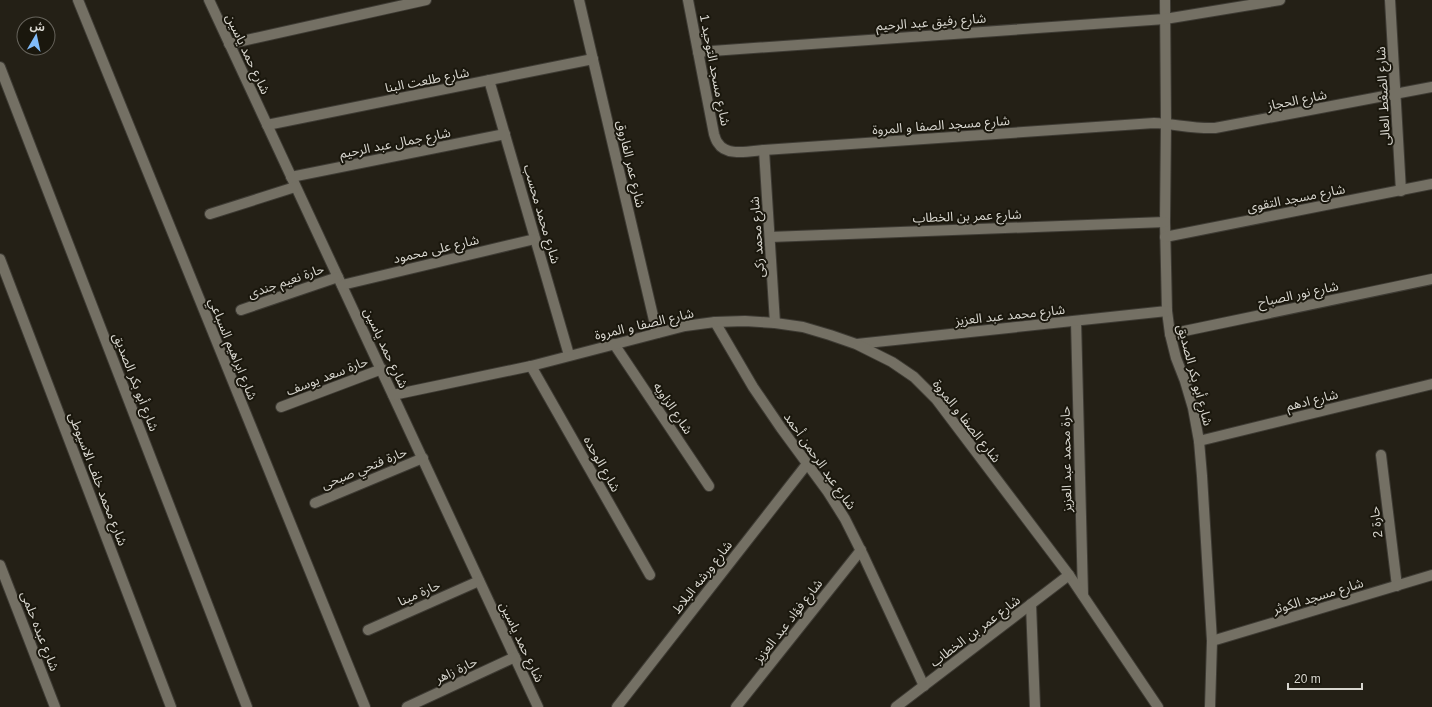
<svg xmlns="http://www.w3.org/2000/svg" width="1432" height="707" font-family="Helvetica,'Noto Sans Arabic',sans-serif">
<rect width="100%" height="100%" fill="#242016"/>
<g fill="none" stroke-linecap="round" stroke-linejoin="round">
<g stroke="#3e3b34" stroke-width="12">
<g id="street">
<path d="M78,0L365,707"/>
<path d="M209,0L538,707"/>
<path d="M579,0L657,333"/>
<path d="M688,0L714,134C715,137 716,141 718,143C726,157 751,151 764,150L1154,123C1175,124 1194,129 1215,128L1432,87"/>
<path d="M1165,0L1166,123L1165,222L1167,311L1170,334L1176,358L1185,381L1193,408L1199,441L1202,476L1212,641L1210,707"/>
<path d="M1390,0L1401,191"/>
<path d="M229,44L426,0"/>
<path d="M698,52L1165,19L1280,0"/>
<path d="M0,67L247,707"/>
<path d="M489,80L569,355"/>
<path d="M267,125L593,59"/>
<path d="M764,150L775,323"/>
<path d="M291,177L505,134"/>
<path d="M210,214L295,187"/>
<path d="M770,237L1165,222"/>
<path d="M1165,237L1432,184"/>
<path d="M0,259L171,707"/>
<path d="M342,285L535,239"/>
<path d="M241,310L338,277"/>
<path d="M1076,321L1083,595"/>
<path d="M715,322L753,387L781,428L828,492L845,519L864,557L924,686"/>
<path d="M1170,334L1432,279"/>
<path d="M614,344L709,486"/>
<path d="M857,344L1167,311"/>
<path d="M531,366L650,575"/>
<path d="M393,395L531,366L685,326L715,322L745,321L775,323L803,327L830,335L856,344L892,362L914,377L936,399L1069,575L1158,707"/>
<path d="M281,407L382,369"/>
<path d="M1199,441L1432,384"/>
<path d="M1381,455L1397,586"/>
<path d="M315,503L423,458"/>
<path d="M0,565L55,707"/>
<path d="M1031,604L1035,707"/>
<path d="M368,630L479,581"/>
<path d="M1212,641L1432,575"/>
<path d="M407,707L515,657"/>
<path d="M617,707L807,464"/>
<path d="M736,707L861,550"/>
<path d="M896,707L1069,575"/>
</g>
</g>
<use href="#street" stroke="#747064" stroke-width="10"/>
</g>
<g text-anchor="middle" dominant-baseline="central" stroke-width="4" stroke-linejoin="round" paint-order="stroke">
<g font-size="13" fill="#d8d6cf" stroke="#1a170d">
<text transform="translate(931 22) rotate(-4)">شارع رفيق عبد الرحيم</text>
<text transform="translate(248 54) rotate(65)">شارع حمد ياسين</text>
<text transform="translate(715 70) rotate(79)">شارع مسجد التوحيد 1</text>
<text transform="translate(427 80) rotate(-11)">شارع طلعت البنا</text>
<text transform="translate(1383 96) rotate(-93)">شارع الضغط العالى</text>
<text transform="translate(1297 100) rotate(-11)">شارع الحجاز</text>
<text transform="translate(941 125) rotate(-4)">شارع مسجد الصفا و المروة</text>
<text transform="translate(395 143) rotate(-11)">شارع جمال عبد الرحيم</text>
<text transform="translate(631 164) rotate(77)">شارع عمر الفاروق</text>
<text transform="translate(1296 198) rotate(-11)">شارع مسجد التقوى</text>
<text transform="translate(542 214) rotate(74)">شارع محمد محسب</text>
<text transform="translate(967 216) rotate(-2)">شارع عمر بن الخطاب</text>
<text transform="translate(757 237) rotate(-94)">شارع محمد زكى</text>
<text transform="translate(436 249) rotate(-13)">شارع على محمود</text>
<text transform="translate(286 281) rotate(-19)">حارة نعيم جندى</text>
<text transform="translate(1298 294) rotate(-12)">شارع نور الصباح</text>
<text transform="translate(1010 315) rotate(-6)">شارع محمد عبد العزيز</text>
<text transform="translate(644 324) rotate(-13)">شارع الصفا و المروة</text>
<text transform="translate(386 348) rotate(65)">شارع حمد ياسين</text>
<text transform="translate(233 349) rotate(68)">شارع ابراهيم السباعي</text>
<text transform="translate(1195 375) rotate(75)">شارع أبو بكر الصديق</text>
<text transform="translate(327 376) rotate(-21)">حارة سعد يوسف</text>
<text transform="translate(136 382) rotate(69)">شارع أبو بكر الصديق</text>
<text transform="translate(1312 400) rotate(-14)">شارع ادهم</text>
<text transform="translate(673 408) rotate(56)">شارع الزاويه</text>
<text transform="translate(967 421) rotate(52)">شارع الصفا و المروة</text>
<text transform="translate(1066 459) rotate(-91)">حارة محمد عبد العزيز</text>
<text transform="translate(820 461) rotate(55)">شارع عبد الرحمن أحمد</text>
<text transform="translate(602 464) rotate(61)">شارع الوحده</text>
<text transform="translate(364 468) rotate(-22)">حارة فتحي صبحى</text>
<text transform="translate(98 479) rotate(69)">شارع محمد خلف الاسيوطى</text>
<text transform="translate(1376 522) rotate(-97)">حارة 2</text>
<text transform="translate(702 577) rotate(-52)">شارع ورشه البلاط</text>
<text transform="translate(419 593) rotate(-24)">حارة مينا</text>
<text transform="translate(1318 596) rotate(-17)">شارع مسجد الكوثر</text>
<text transform="translate(788 621) rotate(-52)">شارع فؤاد عبد العزيز</text>
<text transform="translate(40 631) rotate(69)">شارع عبده حلمى</text>
<text transform="translate(975 631) rotate(-37)">شارع عمر بن الخطاب</text>
<text transform="translate(522 642) rotate(65)">شارع حمد ياسين</text>
<text transform="translate(456 670) rotate(-25)">حارة زاهر</text>
</g>
</g>
<g transform="translate(36 36) rotate(9)"><circle r="19" fill="#1a170d" stroke="#66635b"/>
<path d="M0-3L7 15L0 10L-7 15Z" fill="#81bcfa"/>
<text y="-6" font-size="11" font-weight="bold" text-anchor="middle" fill="#d8d6cf">ش</text>
</g>
<path d="M1288 683v6h74v-6" fill="none" stroke="#d8d6cf" stroke-width="2"/>
<text x="1294" y="683" font-size="12" fill="#d8d6cf" stroke="#1a170d" stroke-width="3" paint-order="stroke">20 m</text>
</svg>
